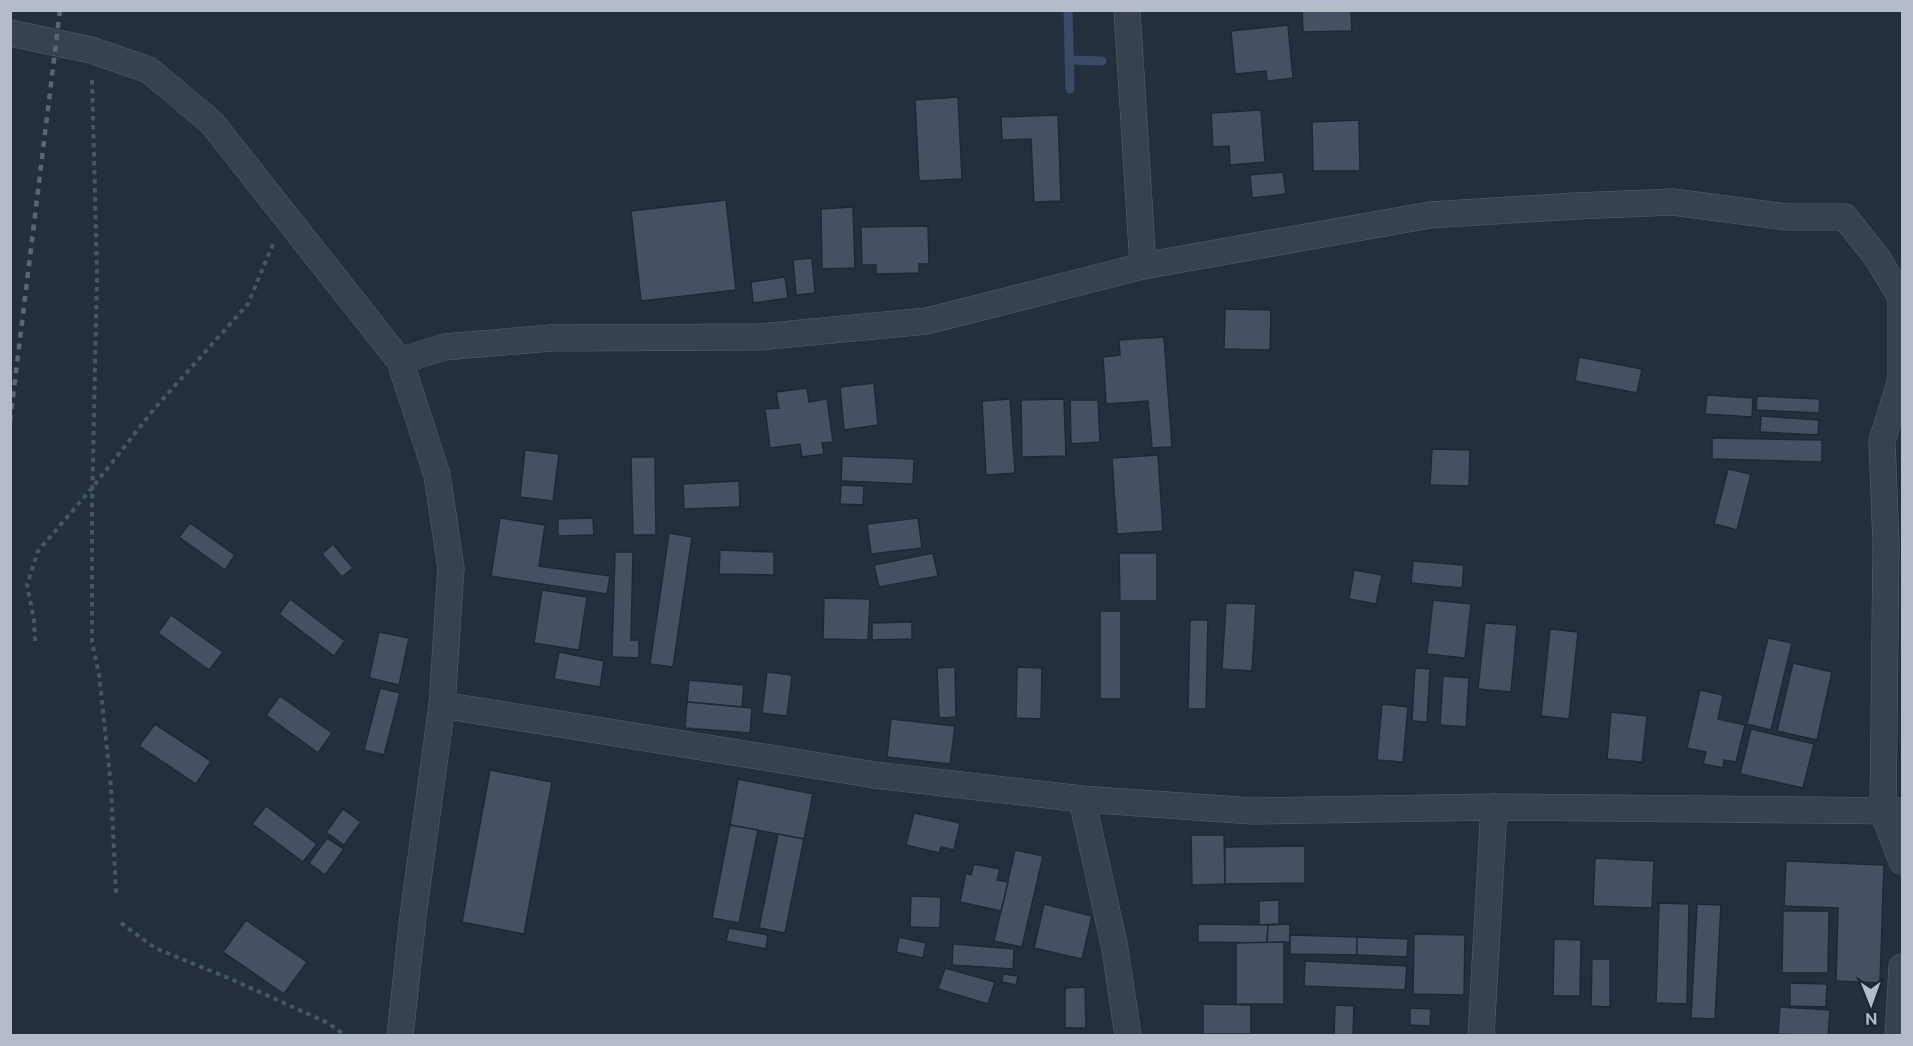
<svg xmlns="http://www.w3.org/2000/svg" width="1913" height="1046" font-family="'Public Sans',sans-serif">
<rect width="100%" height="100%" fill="#242f3e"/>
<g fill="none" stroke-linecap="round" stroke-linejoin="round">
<g stroke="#394c67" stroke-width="9">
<path d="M1068,10L1070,89"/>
<path d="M1069,60L1102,61"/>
</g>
</g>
<g fill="#455162" stroke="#1f2835" stroke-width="1.5">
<path d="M1302,10H1351L1352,31L1303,32Z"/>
<path d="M1288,25L1293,78L1267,81L1266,71L1235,74L1231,31Z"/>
<path d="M958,97L962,179L919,181L915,100Z"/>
<path d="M1261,110L1265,162L1230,165L1229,146L1213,147L1211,113Z"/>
<path d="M1058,115L1061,201L1034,202L1031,139L1002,140L1001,117Z"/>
<path d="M1359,120L1360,171H1313L1312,122Z"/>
<path d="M1283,172L1286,194L1252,198L1250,175Z"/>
<path d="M726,200L736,290L641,301L631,211Z"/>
<path d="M853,207L855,268L822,269L821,209Z"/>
<path d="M928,226L929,264H919V273L876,274V265H862L861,227Z"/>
<path d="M812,258L815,293L796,295L793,260Z"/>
<path d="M785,277L788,298L753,303L751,282Z"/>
<path d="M1225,309L1271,310L1270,350L1224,349Z"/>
<path d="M1164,337L1172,447L1152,448L1148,401L1106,404L1103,357L1120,355L1119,340Z"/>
<path d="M1579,357L1642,369L1637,393L1575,381Z"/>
<path d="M874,383L878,425L844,430L840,387Z"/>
<path d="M807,388L809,402L827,399L833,442L822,443L824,454L802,457L800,444L770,448L765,409L779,408L776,392Z"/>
<path d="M1707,395L1753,398L1752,417L1705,414Z"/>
<path d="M1757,396L1820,399L1819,413L1756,410Z"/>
<path d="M1010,399L1015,473L986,475L982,401Z"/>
<path d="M1064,399L1066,456L1022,457L1021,400Z"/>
<path d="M1070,400H1098L1100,442L1071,444Z"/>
<path d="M1761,416L1819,420L1818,435L1760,432Z"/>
<path d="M1712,438L1822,440V462L1712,459Z"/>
<path d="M1432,449L1470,450L1469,486L1430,485Z"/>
<path d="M525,450L559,454L553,501L520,497Z"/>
<path d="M1158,455L1163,531L1117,534L1112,458Z"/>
<path d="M842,456L914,459L913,484L841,481Z"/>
<path d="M631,457H655L656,535H633Z"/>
<path d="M1728,469L1751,474L1737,530L1714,524Z"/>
<path d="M739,481L740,507L684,509L683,484Z"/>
<path d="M841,485L864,486L863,505L840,504Z"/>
<path d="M500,518L545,525L539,566L610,576L607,594L491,576Z"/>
<path d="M593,518L594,535L558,536V519Z"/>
<path d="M918,518L922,548L871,554L867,524Z"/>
<path d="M190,523L235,555L225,570L179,537Z"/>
<path d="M669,533L692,537L673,667L650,664Z"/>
<path d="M333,544L353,568L342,577L322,554Z"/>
<path d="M720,550L774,552V575L719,574Z"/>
<path d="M615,552H633L631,640H639V658L612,657Z"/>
<path d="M933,553L938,576L879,587L874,565Z"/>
<path d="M1119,553H1157V601H1120Z"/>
<path d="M1413,561L1464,565L1462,588L1411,583Z"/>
<path d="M1354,570L1382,575L1376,604L1349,599Z"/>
<path d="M542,590L587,597L579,650L534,643Z"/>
<path d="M824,598L870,599L868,640L823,639Z"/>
<path d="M290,599L345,641L334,656L279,614Z"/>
<path d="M1433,600L1471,604L1465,658L1427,654Z"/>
<path d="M1226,603L1256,604L1252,671L1222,669Z"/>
<rect x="1100" y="611" width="21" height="88"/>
<path d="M171,615L223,652L209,670L158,633Z"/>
<path d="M1190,620H1208L1206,709H1188Z"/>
<path d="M912,622V639L872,640V623Z"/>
<path d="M1485,623L1517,625L1511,692L1478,689Z"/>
<path d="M1550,629L1578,632L1569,719L1541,716Z"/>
<path d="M379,632L409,638L399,685L369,678Z"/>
<path d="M1768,638L1792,643L1771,730L1747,724Z"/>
<path d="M559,652L604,661L600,687L554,679Z"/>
<path d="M1793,663L1832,672L1817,740L1777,731Z"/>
<path d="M955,667L956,717L939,718L937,668Z"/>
<path d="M1017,667L1042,668L1041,719L1016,718Z"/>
<path d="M1415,668L1430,669L1427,722L1412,721Z"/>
<path d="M767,672L792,675L787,716L762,713Z"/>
<path d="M1443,676L1469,678L1466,727L1440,725Z"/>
<path d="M689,680L744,685L742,707L687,702Z"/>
<path d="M380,688L400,693L384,755L364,750Z"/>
<path d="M1700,690L1723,695L1718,719L1745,725L1736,762L1724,760L1723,768L1703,764L1706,752L1687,748Z"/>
<path d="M280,696L332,733L318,753L266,715Z"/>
<path d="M687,702L752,708L750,733L685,728Z"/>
<path d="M1382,704L1408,707L1403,762L1377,760Z"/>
<path d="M1611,712L1647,716L1642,762L1607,759Z"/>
<path d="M891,719L955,726L950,764L887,757Z"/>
<path d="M155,724L211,761L196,784L139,746Z"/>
<path d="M1751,729L1814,744L1803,788L1740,774Z"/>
<path d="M490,770L552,782L524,934L462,922Z"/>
<path d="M738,779L813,794L804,839L730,825Z"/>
<path d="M266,806L317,844L303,862L252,824Z"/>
<path d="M343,809L361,822L344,845L326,832Z"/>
<path d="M914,813L960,823L954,850L941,847L939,853L906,845Z"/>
<path d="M730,825L758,830L739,923L712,918Z"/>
<path d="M778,834L804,839L785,933L759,928Z"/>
<path d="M1191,835H1224L1225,884L1192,885Z"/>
<path d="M327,838L344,849L325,875L309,863Z"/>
<path d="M1305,846V883L1225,884V847Z"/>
<path d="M1015,850L1043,856L1022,947L994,941Z"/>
<path d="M1595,858L1654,861L1652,908L1593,906Z"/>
<path d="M1786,861L1884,865L1880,983L1836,981L1838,908L1784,906Z"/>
<path d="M974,864L1000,869L997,880L1008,882L1001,911L960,902L966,873L971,875Z"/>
<path d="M911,896L941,897L940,928L910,927Z"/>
<path d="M1279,900V924L1259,925V901Z"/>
<path d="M1659,903L1689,904L1687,1004L1656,1003Z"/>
<path d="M1044,904L1092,916L1082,959L1034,948Z"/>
<path d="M1697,904L1721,905L1715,1019L1691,1018Z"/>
<path d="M1783,911H1829L1828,973H1782Z"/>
<path d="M246,920L307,962L284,994L223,952Z"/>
<path d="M1198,924L1268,925L1267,943L1198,942Z"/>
<path d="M1290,924V942L1267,943L1268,925Z"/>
<path d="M729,928L768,935L766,949L726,941Z"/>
<path d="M1414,934L1465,935L1464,995L1413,994Z"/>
<path d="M1290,935L1357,937V955L1290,954Z"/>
<path d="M899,937L926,943L923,958L896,952Z"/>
<path d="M1357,937L1408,939L1407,957L1357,955Z"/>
<path d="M1554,939L1581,940L1580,996H1553Z"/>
<path d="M1284,942V1004H1236V943Z"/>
<path d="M953,944L1014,949L1013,969L952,965Z"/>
<path d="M1592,959H1610V1007L1591,1006Z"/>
<path d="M1305,961L1407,966L1405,990L1304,986Z"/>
<path d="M945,968L995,982L988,1004L938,989Z"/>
<path d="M1003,974L1018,976L1016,985L1002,982Z"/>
<path d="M1790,983L1827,984L1826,1007L1790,1006Z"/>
<path d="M1085,987L1086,1028H1065V988Z"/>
<path d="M1203,1004L1251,1005V1034H1203Z"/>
<path d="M1335,1005L1354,1006L1353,1036H1334Z"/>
<path d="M1780,1007L1830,1010L1828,1036L1778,1034Z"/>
<path d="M1410,1008L1431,1009L1430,1026L1410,1025Z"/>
</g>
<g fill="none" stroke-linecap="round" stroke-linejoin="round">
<g stroke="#565f6c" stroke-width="27">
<g id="street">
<path d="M1127,10L1143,266"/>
<path d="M10,33L91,50L149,70L212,123L400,361L437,475L451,568L442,705L413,916L400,1036"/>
<path d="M400,361L444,347L551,338L759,337L927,321L1143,266L1430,215L1575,206L1673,202L1787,217H1845L1878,259L1901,297V380L1882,441L1886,545L1883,812L1902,861"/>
<path d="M442,705L875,775L1082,799L1252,811L1494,807L1902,811"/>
<path d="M1082,799L1115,949L1128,1036"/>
<path d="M1481,1036L1494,807"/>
<path d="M1898,1036L1902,967"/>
</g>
</g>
<g stroke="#44595c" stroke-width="4" stroke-dasharray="4.5 4.5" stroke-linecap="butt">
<path d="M92,80L97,273L92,508V642L99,674L111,786L116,893"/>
<path d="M35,641L34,620L27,585L38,551L92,488L154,409L248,304L273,244"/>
<path d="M121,923L155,948L233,980L328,1023L346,1036"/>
</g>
<use href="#street" stroke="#38414e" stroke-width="26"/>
<path stroke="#5a6575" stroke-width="4.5" stroke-dasharray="6 6" stroke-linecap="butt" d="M10,421L60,10"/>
</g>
<rect width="1913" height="1046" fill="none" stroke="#b4bcc9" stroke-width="24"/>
<g transform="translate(1871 1004) rotate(179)" stroke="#1d2633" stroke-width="4.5" paint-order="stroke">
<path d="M0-4.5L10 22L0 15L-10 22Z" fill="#b4bcc9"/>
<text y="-9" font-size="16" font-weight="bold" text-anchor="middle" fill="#b4bcc9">N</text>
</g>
</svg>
